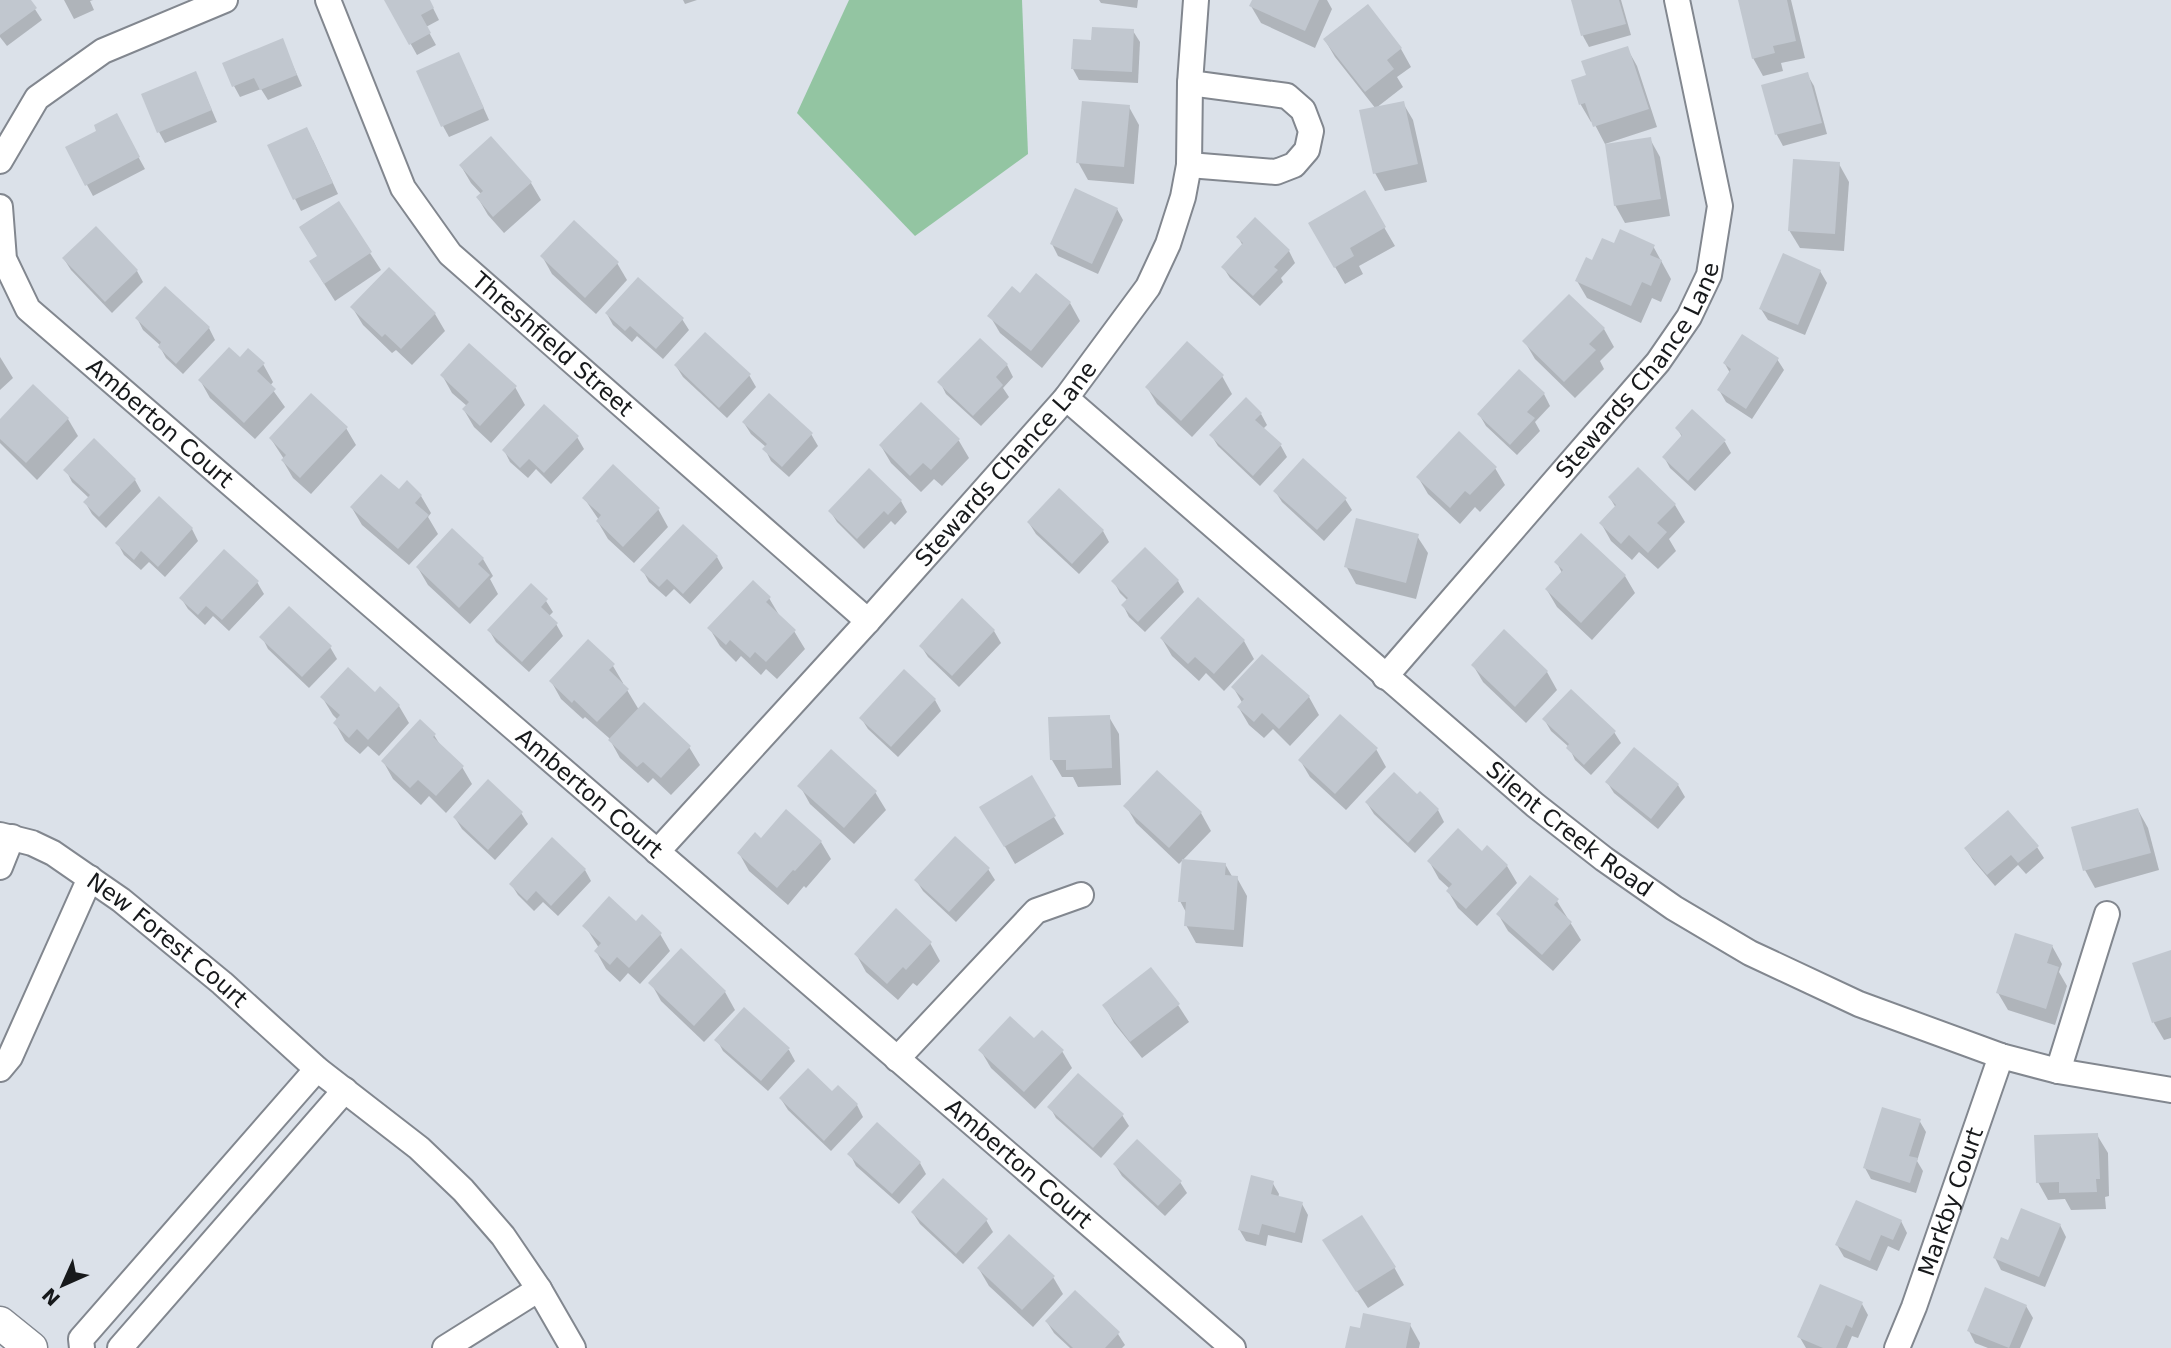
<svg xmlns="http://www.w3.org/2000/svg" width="2171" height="1348" font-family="'DejaVu Sans',sans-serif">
<rect width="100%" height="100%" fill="#dbe1e9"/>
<path fill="#93c5a2" d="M849,0H1022L1028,154L915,236L797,113Z"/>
<g fill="#0003">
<path d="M0,0H29L42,20L7,46L0,37Z"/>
<path d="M64,0H93L90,1L94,10L74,19Z"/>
<path d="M386,0H429L439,20L426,27L436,45L417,55Z"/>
<path d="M683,0H697L685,4Z"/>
<path d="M1099,0H1138L1137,8L1101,3Z"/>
<path d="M1254,0H1327L1332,9L1315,48L1261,23L1251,6Z"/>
<path d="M1573,0H1621L1631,35L1589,47L1583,36Z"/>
<path d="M1740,0H1791L1805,58L1781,63L1783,71L1763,76L1753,58Z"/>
<path d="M1367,7L1401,49L1411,67L1397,77L1403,87L1376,108L1403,103L1413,120L1427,182L1385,191L1375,173L1376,109L1335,57L1325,40Z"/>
<path d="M1133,31L1140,42L1138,83L1079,80L1073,69L1093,41Z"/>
<path d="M282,41L302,86L268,100L261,89L240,97L234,86Z"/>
<path d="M1627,48L1637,66L1657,127L1605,144L1593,121L1591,122L1581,105L1573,81L1588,76Z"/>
<path d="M459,54L489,120L449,137L443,126Z"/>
<path d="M1807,74L1814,86L1827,134L1783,146L1777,135L1763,86Z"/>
<path d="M201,85L217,122L165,143L159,132Z"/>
<path d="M1129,107L1139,125L1134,184L1088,180L1078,162Z"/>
<path d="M122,127L145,169L93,196L67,148Z"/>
<path d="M1650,139L1660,157L1670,216L1625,223L1615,205Z"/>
<path d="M313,140L338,194L301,211L269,146Z"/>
<path d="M1839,164L1849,182L1844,251L1800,248L1789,230Z"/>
<path d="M461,166L531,183L541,200L504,233L488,215L478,198L482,195L471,183Z"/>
<path d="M1364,193L1395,246L1359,266L1363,274L1345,284L1310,224Z"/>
<path d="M338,204L381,270L335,301L321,279L319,257Z"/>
<path d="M1117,209L1123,220L1098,274L1058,256L1052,244Z"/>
<path d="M1238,237L1289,251L1295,263L1281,278L1283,282L1260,306L1230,278L1223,267L1243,246Z"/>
<path d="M1614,246H1653L1671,279L1661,302L1652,298L1641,323L1587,298L1577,281L1593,262Z"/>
<path d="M542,256L617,263L627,280L596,314L552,274Z"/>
<path d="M64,259L137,271L143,282L112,313L71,270Z"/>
<path d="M1820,271L1827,283L1805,335L1768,320L1761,309Z"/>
<path d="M165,288L209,328L215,340L183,374L166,358L160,347L161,346L143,330L137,318Z"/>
<path d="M1021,295L1070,303L1080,321L1042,368L1000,333L990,316Z"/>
<path d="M352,307L435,314L445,331L412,365L396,350L392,353L363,325Z"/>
<path d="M607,314L682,319L689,330L663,359L637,336L632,342L613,325Z"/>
<path d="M1604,329L1614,347L1600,361L1604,369L1575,398L1535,359L1525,342Z"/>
<path d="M0,357L13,378L0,390Z"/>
<path d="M1777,359L1784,370L1752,419L1726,402L1719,390L1730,373L1725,364Z"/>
<path d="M240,360L263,364L273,382L270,386L285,407L255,439L210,398L200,380Z"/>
<path d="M1007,365L1013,377L1003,388L1009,397L981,426L946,394L940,382Z"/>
<path d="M676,366L749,375L756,387L727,418L683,377Z"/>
<path d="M442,375L515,387L525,405L491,443L474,427L464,410L467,406L452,393Z"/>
<path d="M1222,376L1232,394L1192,437L1157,404L1147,387Z"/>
<path d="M1544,394L1550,406L1535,422L1540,431L1517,455L1486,426L1479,414Z"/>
<path d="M921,404L959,441L969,458L942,486L934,479L921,492L891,463L881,446Z"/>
<path d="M1261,414L1267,425L1263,429L1281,446L1287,457L1260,486L1218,446L1211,435Z"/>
<path d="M68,419L78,436L37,480L0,443V421Z"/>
<path d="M744,423L811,434L818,446L789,477L771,461L765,449L766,447L751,434Z"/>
<path d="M346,428L356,445L311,494L293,478L283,461L284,459L271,439Z"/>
<path d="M1677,428L1725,442L1731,453L1695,491L1670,468L1664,457L1682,437Z"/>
<path d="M577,437L584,449L551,484L536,469L528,478L510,462L504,450Z"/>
<path d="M1495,468L1505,485L1480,512L1475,507L1460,524L1428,494L1418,477Z"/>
<path d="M66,470L135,480L141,491L106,528L92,514L85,502L89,498L72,482Z"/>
<path d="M1275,491L1345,499L1352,510L1324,541L1282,502Z"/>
<path d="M399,492L421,496L431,513L428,517L438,534L409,565L362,525L352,508Z"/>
<path d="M584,498L658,509L668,527L634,563L608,539L598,522L599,520Z"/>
<path d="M1610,498L1675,505L1685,522L1669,539L1676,551L1658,569L1639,552L1632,560L1611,541L1601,523L1616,508Z"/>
<path d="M159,499L192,529L198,541L165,577L149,562L141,570L124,555L118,544Z"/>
<path d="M901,501L907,512L895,525L891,521L864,549L837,522L830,511Z"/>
<path d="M1029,523L1103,531L1109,542L1079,574L1036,534Z"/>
<path d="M1417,536L1428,553L1416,599L1356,584L1346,566Z"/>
<path d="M717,557L723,568L690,604L674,589L666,597L649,582L643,571Z"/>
<path d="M483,559L493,576L490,579L498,594L470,624L428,585L418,568Z"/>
<path d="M1557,563L1625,576L1635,593L1592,640L1557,607L1547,590L1562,573Z"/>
<path d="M1178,581L1184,592L1145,632L1129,617L1123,605L1128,601L1120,593L1114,582Z"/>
<path d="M257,582L264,594L229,631L213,616L205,625L188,609L181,598Z"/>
<path d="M769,598L779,615L794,631L805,649L777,679L766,669L761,675L741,656L736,662L720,646L710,629Z"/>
<path d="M1198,599L1244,641L1254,659L1224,691L1206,673L1199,681L1172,656L1162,639Z"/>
<path d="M546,601L553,612L548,617L556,624L563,636L529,672L496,642L489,630Z"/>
<path d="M962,601L994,631L1001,643L959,687L928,657L921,646Z"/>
<path d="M1504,632L1547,672L1557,690L1526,723L1483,682L1473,665Z"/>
<path d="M262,637L330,647L337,659L309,688L268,649Z"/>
<path d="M613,666L623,683L622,685L627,690L639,710L689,747L700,765L671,795L653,778L648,783L620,758L609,738L585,717L583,719L561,699L551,681Z"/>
<path d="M1233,687L1309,697L1319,715L1290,746L1273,729L1264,738L1249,725L1239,708L1243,704Z"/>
<path d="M375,694L399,706L409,723L379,756L368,746L360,754L345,741L335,723L338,720L333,715L322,697Z"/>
<path d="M935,700L941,711L898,757L868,729L861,718Z"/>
<path d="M1109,717L1119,734L1121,785L1078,787L1073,777H1062L1052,760Z"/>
<path d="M1544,719L1614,732L1621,743L1591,775L1575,760L1569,747L1551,731Z"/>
<path d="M434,735L442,748L462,767L472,784L446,813L429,796L421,805L393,779L383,761Z"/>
<path d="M1376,749L1386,767L1346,810L1310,777L1300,760Z"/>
<path d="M1634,749L1678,785L1685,797L1658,829L1614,793L1607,782Z"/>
<path d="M1031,778L1064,834L1015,864L982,807Z"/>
<path d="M800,786L875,792L886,810L854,844L810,804Z"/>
<path d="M1367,803L1438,810L1444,822L1415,853L1374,814Z"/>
<path d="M1126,806L1201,813L1211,831L1179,864L1136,823Z"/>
<path d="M2138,810L2148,828L2159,870L2095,888L2085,870Z"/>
<path d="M521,813L528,824L495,860L462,829L455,818Z"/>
<path d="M821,842L831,859L806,888L804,886L788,905L749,871L739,853Z"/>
<path d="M2037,847L2044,858L2026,874L2018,865L1995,886L1973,860L1966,849Z"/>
<path d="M1482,853L1507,866L1517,883L1477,926L1458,908L1448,891L1450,889L1439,879L1429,861Z"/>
<path d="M1225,864L1233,878H1237L1247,896L1243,947L1196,943L1186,925L1187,914L1180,901Z"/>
<path d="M988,869L995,880L956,922L923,891L916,880Z"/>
<path d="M585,870L591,881L558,916L543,902L534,911L518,895L511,884Z"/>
<path d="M1557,901L1581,940L1553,971L1508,931L1498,914Z"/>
<path d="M636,923L660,934L670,951L640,984L628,973L620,982L606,969L596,951L599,948L585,926Z"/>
<path d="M930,943L940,961L917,986L913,983L898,1000L866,972L856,954Z"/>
<path d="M2052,946L2062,964L2059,972L2067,986L2055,1025L2008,1010L1998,993Z"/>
<path d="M2171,952V1038L2164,1040L2154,1023L2135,964Z"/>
<path d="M651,983L725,992L735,1010L704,1042L661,1001Z"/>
<path d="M1104,1005H1178L1189,1022L1142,1058L1114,1023Z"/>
<path d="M717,1040L789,1050L795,1061L768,1091L723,1051Z"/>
<path d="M1035,1041L1062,1051L1072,1068L1035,1109L991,1068L981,1051Z"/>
<path d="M832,1093L857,1105L863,1117L831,1151L788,1110L781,1099Z"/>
<path d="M1050,1107L1122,1115L1129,1126L1101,1158L1056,1118Z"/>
<path d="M1919,1120L1926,1132L1917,1161L1923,1171L1916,1193L1871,1179L1865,1168Z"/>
<path d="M2097,1135L2108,1153L2109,1196L2105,1197L2106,1209L2071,1210L2065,1199L2048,1200L2038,1182Z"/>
<path d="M850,1154L920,1163L926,1174L899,1204L856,1166Z"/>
<path d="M1115,1165L1180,1182L1187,1193L1165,1216L1122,1176Z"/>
<path d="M1272,1182L1279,1194L1278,1198L1302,1204L1308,1215L1302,1243L1268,1235L1266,1246L1246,1241L1239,1229Z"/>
<path d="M913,1213L986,1220L993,1232L963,1264L920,1224Z"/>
<path d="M1901,1221L1907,1233L1899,1251L1888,1246L1877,1271L1844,1257L1837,1245Z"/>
<path d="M2060,1225L2066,1237L2045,1287L2001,1270L1995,1258L2009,1242Z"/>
<path d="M1335,1258L1394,1267L1404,1285L1368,1308Z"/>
<path d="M979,1269L1053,1277L1063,1294L1033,1327L989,1286Z"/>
<path d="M1862,1304L1868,1315L1858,1338L1852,1336L1847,1348H1806L1799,1336Z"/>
<path d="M2026,1306L2033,1318L2020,1348H1988L1975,1343L1969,1331Z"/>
<path d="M1047,1322L1118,1334L1125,1345L1122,1348H1070L1054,1333Z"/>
<path d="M1410,1325L1420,1343L1419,1348H1347L1361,1330Z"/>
</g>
<g fill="#c1c7cf">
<path d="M0,0H31L37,8L0,35Z"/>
<path d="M384,0H430L434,8L421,15L431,33L409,45Z"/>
<path d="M1252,0H1319L1305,31L1249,6Z"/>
<path d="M1571,0H1619L1626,24L1581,36Z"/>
<path d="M1738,0H1787L1796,41L1773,46L1775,53L1752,59Z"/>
<path d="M1368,4L1402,48L1387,60L1394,69L1365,92L1323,39Z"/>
<path d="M1092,27L1134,29L1132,72L1071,69L1073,39L1091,40Z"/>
<path d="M283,38L297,75L260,90L254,78L232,87L222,63Z"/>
<path d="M1628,46L1649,109L1593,127L1585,103L1579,105L1571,80L1586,75L1581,61Z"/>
<path d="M459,52L484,108L441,127L416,71Z"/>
<path d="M196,71L212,110L157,133L141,94Z"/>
<path d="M1808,72L1822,123L1775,135L1761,85Z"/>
<path d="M1082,101L1130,105L1124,167L1076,163Z"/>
<path d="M1404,101L1418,164L1373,174L1359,110Z"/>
<path d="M117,113L140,157L85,186L65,147L96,131L94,125Z"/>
<path d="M307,127L333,183L293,200L267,145Z"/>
<path d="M491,136L532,182L493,217L476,197L483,191L459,165Z"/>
<path d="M1651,137L1661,199L1614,206L1605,144Z"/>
<path d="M1793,159L1840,162L1835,234L1788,231Z"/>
<path d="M1075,188L1118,208L1092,264L1050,244Z"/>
<path d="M1365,190L1386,227L1350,248L1354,256L1334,268L1308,223Z"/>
<path d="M339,201L372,252L324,284L309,261L317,256L299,227Z"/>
<path d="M1255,217L1290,250L1274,267L1278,270L1253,296L1221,267L1243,243L1236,237Z"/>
<path d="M574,220L619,262L585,298L540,256Z"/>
<path d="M96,226L138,270L105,302L62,258Z"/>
<path d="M1620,229L1655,245L1650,255L1662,260L1651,286L1642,282L1631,306L1575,281L1586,257L1592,260L1602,238L1614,243Z"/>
<path d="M1783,253L1821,270L1798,325L1759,309Z"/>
<path d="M389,267L436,313L401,349L385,334L382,337L350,307Z"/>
<path d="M1036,273L1071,302L1031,351L987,316L1012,286L1020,293Z"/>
<path d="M638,277L684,318L656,349L630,326L625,331L605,313Z"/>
<path d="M165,286L210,327L176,364L158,347L161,342L135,318Z"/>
<path d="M1569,294L1605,328L1589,344L1596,350L1564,382L1522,341Z"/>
<path d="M705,332L751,374L719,408L674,365Z"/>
<path d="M1742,334L1779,358L1746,409L1717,390L1731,369L1723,363Z"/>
<path d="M980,338L1008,364L996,377L1003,385L973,416L937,382Z"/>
<path d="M1187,341L1224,375L1181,421L1145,387Z"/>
<path d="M469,343L517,386L480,426L462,409L469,402L440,375Z"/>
<path d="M229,347L240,357L248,348L265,363L257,371L276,389L244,423L198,380Z"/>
<path d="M1519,369L1545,393L1527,412L1535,418L1510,445L1477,414Z"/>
<path d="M33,384L69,418L26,463L0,439V419Z"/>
<path d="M311,393L348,427L300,478L281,460L286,455L269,438Z"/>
<path d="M769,393L813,433L782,467L762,449L767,444L742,422Z"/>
<path d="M1246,397L1262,413L1255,420L1282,444L1253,476L1209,435Z"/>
<path d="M921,402L960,439L931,470L923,463L910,476L879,445Z"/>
<path d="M544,404L579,436L544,473L529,459L520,468L502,450Z"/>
<path d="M1692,409L1726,440L1688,481L1662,457L1682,435L1675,428Z"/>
<path d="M1459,431L1497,467L1470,495L1465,491L1450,508L1416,477Z"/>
<path d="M94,438L136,479L99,517L83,502L90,495L63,470Z"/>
<path d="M1303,458L1347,498L1317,530L1273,491Z"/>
<path d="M613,464L660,508L623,547L596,521L601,515L582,498Z"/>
<path d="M1638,467L1676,504L1657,523L1667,532L1648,553L1629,535L1621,544L1599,523L1616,505L1608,497Z"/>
<path d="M869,468L902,500L888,515L884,511L857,539L828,511Z"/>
<path d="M381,474L399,489L407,480L422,495L415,503L429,515L398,549L350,507Z"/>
<path d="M1059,488L1104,530L1072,564L1027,522Z"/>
<path d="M159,496L193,528L158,567L141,551L134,560L115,543Z"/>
<path d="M1356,518L1419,534L1406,583L1344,567Z"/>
<path d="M683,524L718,556L683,594L667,579L659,587L640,570Z"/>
<path d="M452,528L484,558L478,564L490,575L459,608L416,567Z"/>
<path d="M1581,533L1626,575L1581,623L1545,589L1563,570L1554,562Z"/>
<path d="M1145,547L1179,580L1138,622L1121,605L1128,598L1111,581Z"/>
<path d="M224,549L259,581L222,620L206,606L198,615L179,598Z"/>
<path d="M753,580L771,597L766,602L796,630L766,662L755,652L750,658L730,640L726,645L707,628Z"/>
<path d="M531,583L548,599L541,607L558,623L522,662L487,630Z"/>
<path d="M1198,597L1245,640L1214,674L1195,657L1188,664L1160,638Z"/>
<path d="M962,598L995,630L952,676L919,646Z"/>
<path d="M289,606L332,646L302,677L259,637Z"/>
<path d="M1504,629L1548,671L1515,707L1471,665Z"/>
<path d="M588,639L615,664L609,670L629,689L597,722L574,700L572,703L549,681Z"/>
<path d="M1262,654L1310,696L1279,729L1262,713L1254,722L1237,707L1244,699L1231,687Z"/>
<path d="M348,667L375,692L380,686L400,705L368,740L357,729L349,738L333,723L340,715L320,697Z"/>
<path d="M904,669L936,699L891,747L859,718Z"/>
<path d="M1571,689L1616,731L1584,765L1566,748L1569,744L1542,719Z"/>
<path d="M644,702L691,746L661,778L643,762L637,767L608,740Z"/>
<path d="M1340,714L1378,748L1335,794L1298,760Z"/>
<path d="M1110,715L1112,768L1066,770V760H1050L1048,717Z"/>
<path d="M420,719L436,734L433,737L464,766L436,796L418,780L410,788L381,761Z"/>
<path d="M1634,747L1679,784L1651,819L1605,782Z"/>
<path d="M831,749L877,791L844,828L797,786Z"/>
<path d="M1157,770L1202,812L1169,848L1123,806Z"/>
<path d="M1394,772L1417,794L1420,791L1439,809L1408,843L1365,802Z"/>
<path d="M1032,775L1056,816L1004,847L979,807Z"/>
<path d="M488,779L523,812L488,850L453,817Z"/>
<path d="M2138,808L2151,853L2083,871L2071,827Z"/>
<path d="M786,809L822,841L795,871L793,870L777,888L737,853L755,832L761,838Z"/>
<path d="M2008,810L2039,846L2018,863L2011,855L1987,875L1964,848Z"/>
<path d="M1458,828L1482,851L1487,845L1508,865L1466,909L1446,891L1452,884L1427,861Z"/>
<path d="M955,836L990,868L949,912L914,880Z"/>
<path d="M552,837L586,869L551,906L536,891L527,901L509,884Z"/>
<path d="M1182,859L1226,863L1225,875L1238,876L1234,930L1184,926L1186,902H1178Z"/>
<path d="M1530,875L1559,899L1554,905L1572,922L1542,955L1496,914Z"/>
<path d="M609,896L636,921L642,914L662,933L629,968L617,957L610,965L594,951L601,943L582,926Z"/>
<path d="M896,908L932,942L906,970L903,967L887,984L854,954Z"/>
<path d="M2015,933L2053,945L2047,963L2059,967L2046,1009L1996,993Z"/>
<path d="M681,948L726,991L694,1026L648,983Z"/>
<path d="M2171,950V1017L2152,1023L2132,963Z"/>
<path d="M1151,967L1180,1004L1130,1042L1102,1005Z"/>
<path d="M744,1007L790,1048L761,1081L714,1040Z"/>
<path d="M1010,1016L1034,1038L1042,1030L1064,1050L1024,1092L978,1050Z"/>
<path d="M808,1068L832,1091L838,1085L858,1104L824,1141L779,1098Z"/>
<path d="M1078,1073L1124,1114L1093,1148L1047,1107Z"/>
<path d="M1882,1107L1921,1119L1909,1156L1918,1158L1910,1183L1863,1168Z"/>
<path d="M877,1122L921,1162L892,1194L847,1154Z"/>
<path d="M2098,1133L2100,1179H2096L2097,1192L2059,1193V1182L2036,1183L2034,1135Z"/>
<path d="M1137,1139L1182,1181L1158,1206L1113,1164Z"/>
<path d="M1251,1175L1274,1181L1271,1194L1303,1202L1295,1233L1262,1224L1259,1235L1238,1230Z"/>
<path d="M943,1178L988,1219L956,1254L911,1212Z"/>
<path d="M1856,1200L1902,1220L1893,1240L1881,1235L1870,1261L1835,1245Z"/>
<path d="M2021,1208L2061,1224L2039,1277L1993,1258L2001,1237L2008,1240Z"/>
<path d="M1362,1215L1396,1267L1356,1292L1322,1240Z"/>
<path d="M1009,1234L1055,1276L1022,1310L977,1268Z"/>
<path d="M1820,1284L1863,1302L1852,1328L1846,1325L1836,1348H1823L1797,1337Z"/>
<path d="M1985,1287L2027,1305L2009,1348L1967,1331Z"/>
<path d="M1075,1290L1120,1332L1105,1348H1073L1045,1321Z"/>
<path d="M1363,1313L1411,1323L1406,1348H1345L1350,1326L1360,1328Z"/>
</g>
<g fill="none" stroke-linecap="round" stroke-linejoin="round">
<g stroke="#82878f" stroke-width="28">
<g id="minor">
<path id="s1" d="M328,0L403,188L450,254L868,621"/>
<path d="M0,161L37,98L103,51L225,0"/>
<path d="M1189,165L1276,172L1294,165L1307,150L1311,131L1303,110L1287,96L1190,83"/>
<path id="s2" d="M0,207L4,259L28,309L1233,1348"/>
<path id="s3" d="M1066,398L1535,805L1604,859L1674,908L1750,953L1859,1004L2001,1056L2058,1071L2171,1090"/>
<path id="s4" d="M1385,677L1658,362L1689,317L1709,275L1720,206L1677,0"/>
<path id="s5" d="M0,835L32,843L53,853L121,900L222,983L317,1069L419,1148L463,1190L503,1236L539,1289L573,1348"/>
<path id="s6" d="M657,852L868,621L1066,398L1148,287L1168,244L1183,197L1189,165L1190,83L1196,0"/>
<path d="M0,867L12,837"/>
<path d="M897,1059L1036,911L1081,895"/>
<path d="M0,1069L10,1057L90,878"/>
<path d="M2058,1071L2107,914"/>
<path d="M82,1348L81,1339L317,1069"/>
<path d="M120,1348L345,1090"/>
<path d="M445,1348L539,1289"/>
<path id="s7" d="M1897,1348L1914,1307L2001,1056"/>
</g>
</g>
<g stroke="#82878f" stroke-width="35">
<path id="tertiary" d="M0,1323L31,1348"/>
</g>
<use href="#minor" stroke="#fff" stroke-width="24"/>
<use href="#tertiary" stroke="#fff" stroke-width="32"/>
</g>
<g text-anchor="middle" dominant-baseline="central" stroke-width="7" stroke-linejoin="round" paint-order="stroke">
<g font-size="23" fill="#17191b" stroke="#dbe1e9">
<text stroke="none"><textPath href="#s1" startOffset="420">Threshfield Street</textPath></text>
<text stroke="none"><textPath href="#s4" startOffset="399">Stewards Chance Lane</textPath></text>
<text stroke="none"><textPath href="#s2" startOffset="282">Amberton Court</textPath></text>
<text stroke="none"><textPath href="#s6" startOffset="522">Stewards Chance Lane</textPath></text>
<text stroke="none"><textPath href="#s2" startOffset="849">Amberton Court</textPath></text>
<text stroke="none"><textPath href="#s3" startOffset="663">Silent Creek Road</textPath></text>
<text stroke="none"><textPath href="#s5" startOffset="200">New Forest Court</textPath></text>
<text stroke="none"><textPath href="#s2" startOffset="1416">Amberton Court</textPath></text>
<text stroke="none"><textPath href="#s7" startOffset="156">Markby Court</textPath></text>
</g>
</g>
<g transform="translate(63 1285) rotate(225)" stroke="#dbe1e9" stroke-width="5" paint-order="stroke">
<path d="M0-5L12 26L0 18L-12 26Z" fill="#17191b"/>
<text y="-10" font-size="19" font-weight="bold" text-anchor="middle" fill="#17191b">N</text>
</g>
</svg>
